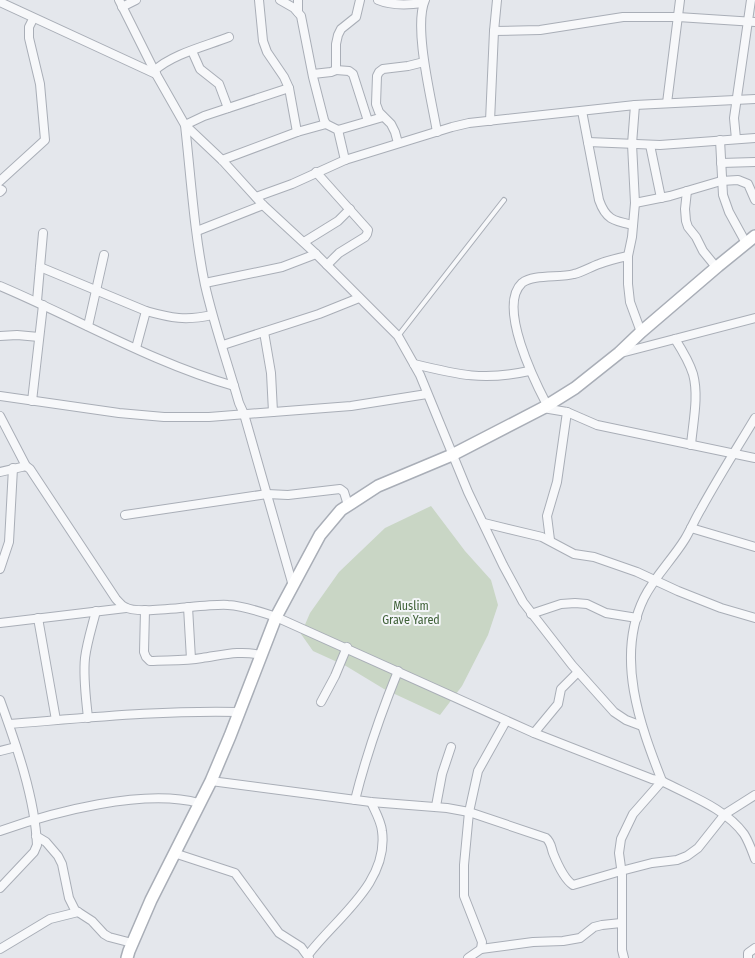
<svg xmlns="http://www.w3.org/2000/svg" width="755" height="958" font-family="'Fira Sans Condensed',sans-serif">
<rect width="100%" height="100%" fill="#e4e7ec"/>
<path fill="#c9d6c5" d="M431,506L465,551L491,580L498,605L488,635L462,686L440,715L384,689L346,666L313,651L301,634L310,613L339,572L385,528Z"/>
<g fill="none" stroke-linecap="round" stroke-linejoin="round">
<g stroke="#a9aeb7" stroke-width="6">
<path id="service" d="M398,336L504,200"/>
</g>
<g stroke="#a9aeb7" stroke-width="10">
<g id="minor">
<path d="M119,0L156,74L185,125L222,160L263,205L316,254L398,336L420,375L468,492L503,565L523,602L572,665L614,712L626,720L642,726"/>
<path d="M259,0L263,41L267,52L284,77L289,88L297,132"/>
<path d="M280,0L294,8L301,16L313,77L324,120L326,124L338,130L345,160"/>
<path d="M298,0V12"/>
<path d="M378,0C392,6 408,5 423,3"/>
<path d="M425,0C413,27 432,101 437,132"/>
<path d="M497,0L494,31L540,30L623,17H678L755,22"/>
<path d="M0,2L156,74"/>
<path d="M122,7L136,0"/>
<path d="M192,51L200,69L219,84L228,108"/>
<path d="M336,70L349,71L353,74L368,121"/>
<path d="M154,71C172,54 206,46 229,37"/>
<path d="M313,74L331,72L336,70V44L338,35L341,29L356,17L360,0"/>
<path d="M289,88L204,116L185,125C191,178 194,232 205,285C214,325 228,364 239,403L244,414L293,586"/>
<path d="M667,103L680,0"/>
<path d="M635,105L632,144L635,203L632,237L628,256V284L630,302L641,332"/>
<path d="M582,111L599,200C606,220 614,221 633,225"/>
<path d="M490,121L494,31"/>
<path d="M338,130L383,117"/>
<path d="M736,139L734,118L751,0"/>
<path d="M720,140L723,195L729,212L746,243"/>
<path d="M588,142L660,145L755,138"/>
<path d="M398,143L395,132L391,124L379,112L376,104L377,76L379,72L383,69L408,66L424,62"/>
<path d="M650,145L661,198"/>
<path d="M222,160L297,132L326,124"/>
<path d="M721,163L755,162"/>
<path d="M316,172L368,230L367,234L365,237L339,253L327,265"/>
<path d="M0,181L45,140L40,84L29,38V27L33,19"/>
<path d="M0,189L2,190L0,192"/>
<path d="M687,191L685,209L686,221L688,227L696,237L703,251L716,267"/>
<path d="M256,197L292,184L345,160L452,127L469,123L635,105L755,99"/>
<path d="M635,203L670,196L721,181L738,180L748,184L755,200"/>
<path d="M197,231L263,205"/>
<path d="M304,242L338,221L350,209"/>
<path d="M40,267L146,311C171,318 186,321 212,315"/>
<path d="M205,283L282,267L316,254"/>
<path d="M0,286C78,319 153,363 234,386"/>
<path d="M37,301L43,233"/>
<path d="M88,326L104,255"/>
<path d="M264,332L271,373L273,412"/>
<path d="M0,336L17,335L39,337"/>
<path d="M675,339C682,350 689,361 693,374C699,396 693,422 691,445"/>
<path d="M223,345L319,314L359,298"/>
<path d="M136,348L146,311"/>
<path d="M621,353L755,318"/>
<path d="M414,364C459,375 484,381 529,371"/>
<path d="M0,396L119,413L164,417H209L351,406L427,394"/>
<path d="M32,401L43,305"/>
<path d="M547,405C535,382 497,306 522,283C533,274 560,278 574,274C583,272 590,267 599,264C609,260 618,258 628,256"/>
<path d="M543,408L567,412L557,482L547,516L550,540"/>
<path d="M567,412L597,425L755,458"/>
<path d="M0,416L26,466"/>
<path d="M0,472L26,466L30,469L116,599C119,602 122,606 125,607C138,616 207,603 228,605C245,606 261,612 276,617L534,733L652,779L662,781C690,796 725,808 744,834C749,842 752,851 755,859"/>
<path d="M125,515L267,494L288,495L340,489L344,492L348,505"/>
<path d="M484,523L542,537L574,554L594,557L637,572L678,591L721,608L755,618"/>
<path d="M691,528L755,547"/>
<path d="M0,569L9,542L13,468"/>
<path d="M188,607L191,659"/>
<path d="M145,610L144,652L146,657L150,661C167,660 185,661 202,658C223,655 240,650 261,655"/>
<path d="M531,614L561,604L575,603L587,604L606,613L637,618"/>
<path d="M38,618L56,720"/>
<path d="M0,623L126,608"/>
<path d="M0,700C16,744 35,798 37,845L34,852L0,888"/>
<path d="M321,702L335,676L347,647"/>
<path d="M88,718C86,698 83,678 85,658C87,642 92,627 96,611"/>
<path d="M9,724C86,718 163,710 240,712"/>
<path d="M534,733L558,704L561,689L578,672"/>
<path d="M0,751L16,747"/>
<path d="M211,781L371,802L447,808L469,812L546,838C551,842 551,847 553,853C557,863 564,879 573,885L621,871L652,863L677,860L687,856L698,848L725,814L755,795"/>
<path d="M355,800C366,756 381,713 398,671"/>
<path d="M436,806L442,774L451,747"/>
<path d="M0,831C53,812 144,788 199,803"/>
<path d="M36,836L46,842L58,856L62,864L69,898L75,910L92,921L104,934L109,937L132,943"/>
<path d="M174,853L235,873L279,933L301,947L309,958"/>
<path d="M0,949L50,919L78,912"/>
<path d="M481,949L533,942L563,941L580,938L594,927L602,925L621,923"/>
<path d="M308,955C336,918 389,883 382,831C381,821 375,811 371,802"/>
<path d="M468,958L481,949L482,942L464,896V865L469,812L478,771L506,721"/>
<path d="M624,958L622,950V875L619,853L621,839L633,814L662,781C640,725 615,657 644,598C655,576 672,560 685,539C691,529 695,519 701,509C718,478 737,448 755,418"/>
<path d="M748,958V953L755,948"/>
</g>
</g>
<g stroke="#a9aeb7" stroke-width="14">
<path id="secondary" d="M127,958L129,951L151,900L211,781L230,736L276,617L320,535L341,510L378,486L452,455L543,408L575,388L619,353L641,332L718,266L755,236"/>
</g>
<use href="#service" stroke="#f7f8fa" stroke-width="4"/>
<use href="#minor" stroke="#f7f8fa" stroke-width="8"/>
<use href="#secondary" stroke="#fff" stroke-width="11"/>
</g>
<g text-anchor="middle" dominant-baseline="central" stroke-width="4" stroke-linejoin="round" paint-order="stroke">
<g font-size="12" fill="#3f6138" stroke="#f4f6f9">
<text x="411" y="606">Muslim<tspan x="411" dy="14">Grave Yared</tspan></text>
</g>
</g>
</svg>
